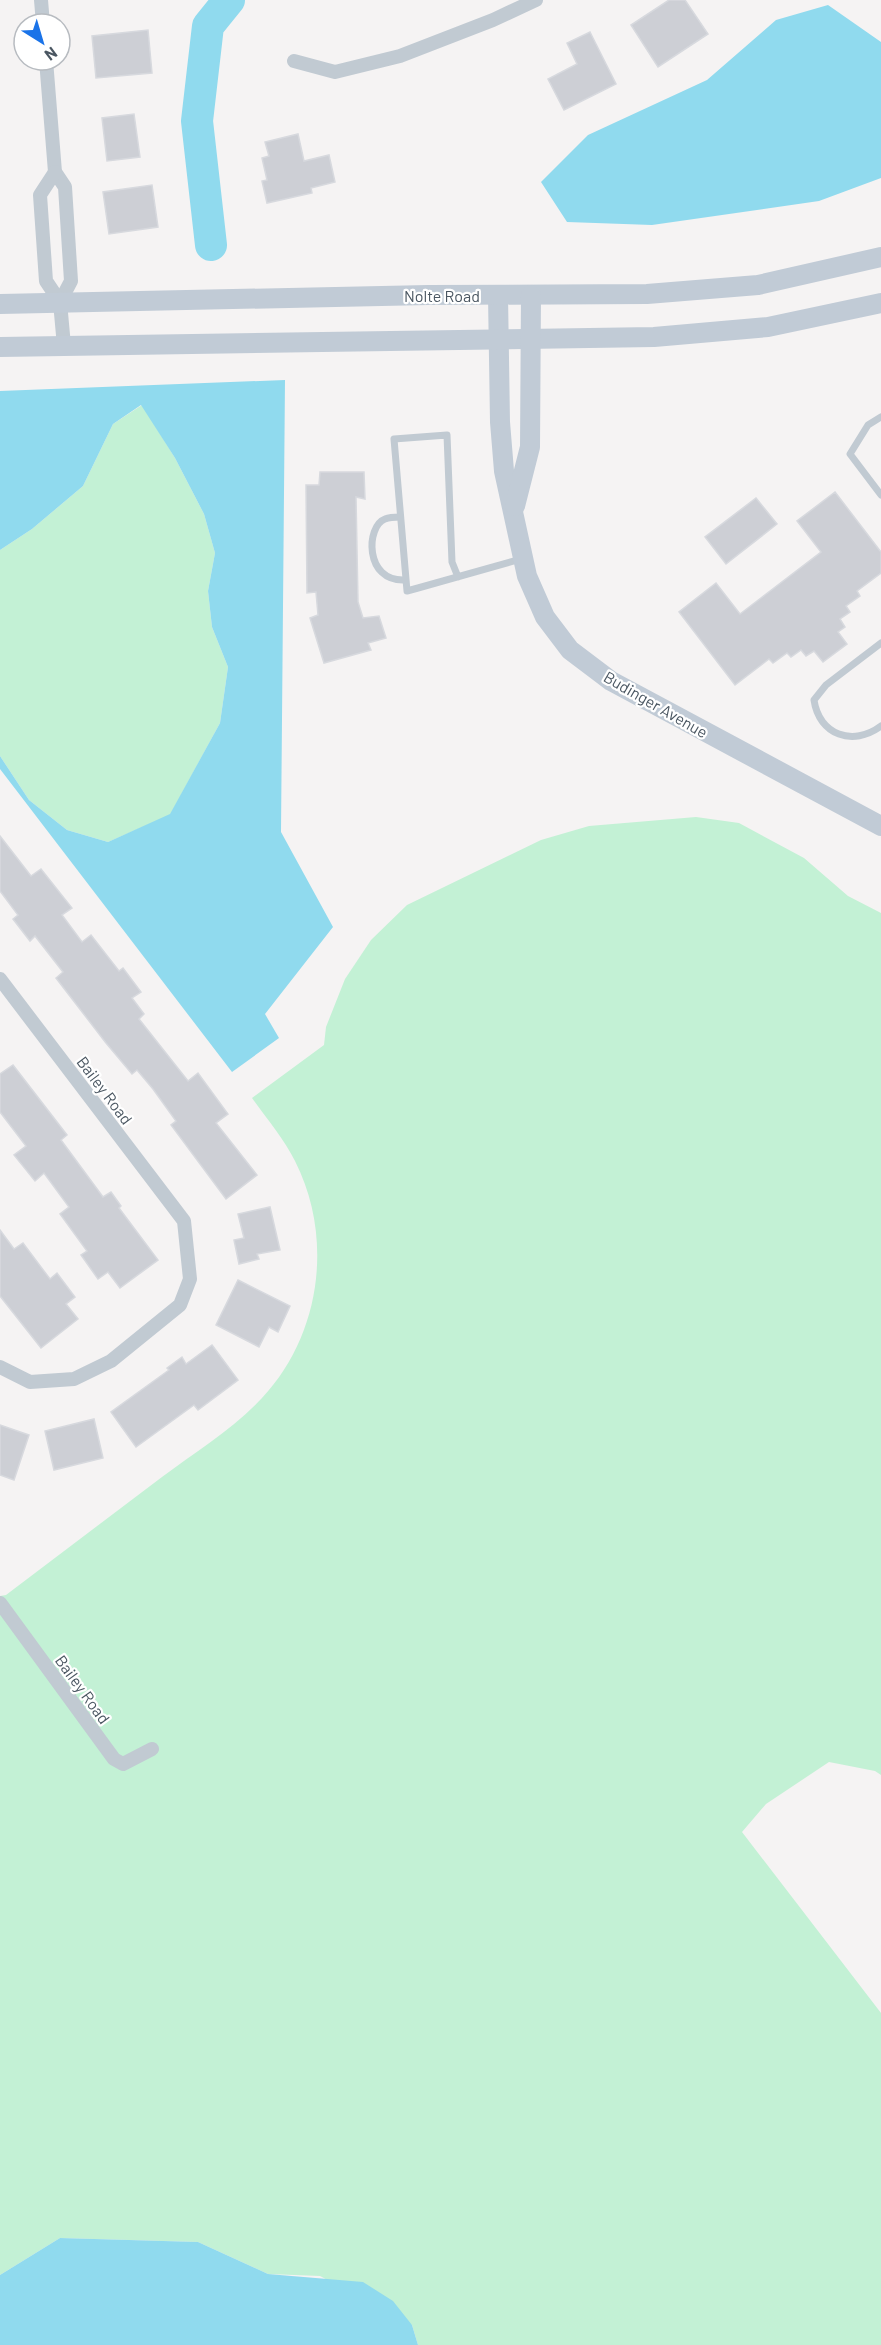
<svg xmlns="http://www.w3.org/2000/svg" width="881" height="2345" font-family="Barlow,sans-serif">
<rect width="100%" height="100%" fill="#f5f3f3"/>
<g fill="#c3f1d5">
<path d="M142,405L175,458L204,514L215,553L208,591L212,627L228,667L220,723L170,815L108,842L67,830L29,800L0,756V550L32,529L83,486L113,424Z"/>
<path d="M696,817L739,823L804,858L848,896L881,913V1775L875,1771L829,1762L766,1804L742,1832L881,2013V2345H418L412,2325L320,2276L268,2274L198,2242L60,2238L0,2275V1596L6,1595C58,1556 110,1516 162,1477C195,1452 233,1429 262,1398C321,1335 334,1238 295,1161C284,1139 267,1119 252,1098L324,1045L326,1027L345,979L371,940L407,905L541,840L589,826Z"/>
</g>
<g fill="#90daee">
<path d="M828,5L881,42V178L819,201L652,225L567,222L541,182L588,135L707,80L776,20Z"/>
<path d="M285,380L281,832L333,927L265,1014L279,1038L232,1072L0,769V756L29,800L67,830L108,842L170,814L220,723L228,667L212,627L208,591L215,553L204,514L175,458L141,405L113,424L83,486L32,529L0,550V391Z"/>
<path d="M60,2238L198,2242L268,2274L363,2282L393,2301L412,2325L418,2345H0V2275Z"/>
</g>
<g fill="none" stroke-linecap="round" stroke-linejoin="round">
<path stroke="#90daee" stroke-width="32" d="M211,245L197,121L208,26L229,0"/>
</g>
<g fill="#cdcfd5" stroke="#d7d9de" stroke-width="1.5">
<path d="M669,0H685L708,34L658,67L631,25Z"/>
<path d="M148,30L152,73L96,78L92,36Z"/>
<path d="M590,32L616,84L564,110L548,79L577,64L567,43Z"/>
<path d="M134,114L140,157L107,161L102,118Z"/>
<path d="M298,134L304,161L329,155L335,182L311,188L312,193L267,203L262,181L267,180L262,158L269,156L265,142Z"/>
<path d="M152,185L158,227L109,234L103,192Z"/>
<path d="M320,472H364L365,499L356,497L358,602L363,618L379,616L386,638L368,643L371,650L324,663L310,618L318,615L316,592L307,593L306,485H319Z"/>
<path d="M835,492L881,552V573L857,591L860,596L846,606L850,612L840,619L845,627L838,632L847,644L823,662L814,651L806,656L801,650L791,657L787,653L773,663L769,659L735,685L679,612L716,583L740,614L821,552L797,521Z"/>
<path d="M756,498L777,524L726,564L705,537Z"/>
<path d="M0,836L31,876L41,869L72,908L62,915L82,942L91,935L119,971L123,968L141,992L132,998L144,1014L139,1019L188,1081L198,1073L228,1114L216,1123L257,1175L226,1199L171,1125L176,1121L153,1089L137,1070L132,1074L106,1043L56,978L63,972L35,936L30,941L13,919L18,915L0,891Z"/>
<path d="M13,1065L67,1135L61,1140L103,1197L111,1192L121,1206L119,1208L158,1260L120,1288L108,1272L98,1279L81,1255L87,1251L60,1214L69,1207L44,1173L35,1181L14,1155L26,1146L0,1112V1074Z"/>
<path d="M270,1207L280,1250L257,1254L259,1259L239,1264L234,1240L244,1238L238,1214Z"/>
<path d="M0,1230L14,1249L23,1243L50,1279L57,1273L75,1297L66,1304L78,1319L41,1348L0,1296Z"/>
<path d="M238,1280L290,1306L278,1332L269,1327L259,1347L216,1325Z"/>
<path d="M212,1345L238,1380L198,1410L194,1405L136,1447L111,1412L169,1370L167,1368L182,1357L186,1364Z"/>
<path d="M94,1419L103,1458L54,1470L45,1431Z"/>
<path d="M0,1425L29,1435L14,1480L0,1475Z"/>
</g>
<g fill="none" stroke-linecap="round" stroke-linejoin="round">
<g stroke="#c1cad2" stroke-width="7">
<path d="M881,417L868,425L850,454L881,495"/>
<path d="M400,517C395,517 390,517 385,519C366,526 364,582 405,580"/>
<path d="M458,577L452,562L447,435L394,439L407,591L418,588L521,559"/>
<path d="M881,643L826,685L814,700C819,735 853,747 881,726"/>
</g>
<g stroke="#c1cad2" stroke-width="14">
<path d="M41,0L43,24"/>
<path d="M46,60L55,172L65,187L71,281L60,302"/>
<path d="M294,61L335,72L400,56L493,20L536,0"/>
<path d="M55,172L40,195L46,281L60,302L64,346"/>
<path d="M0,979L184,1221L190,1279L180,1305L111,1361L74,1379L30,1382L0,1367"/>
<path d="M0,1603L114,1759L123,1764L152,1749"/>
</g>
<g stroke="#c1cbd6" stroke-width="20">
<path d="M498,295L500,422L504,471L527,576L545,617L570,650L611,681L881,826"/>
<path d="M0,304L428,295L647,294L758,285L881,257"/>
<path d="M0,347L654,337L768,327L881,303"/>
<path d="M515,506L530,447L531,295"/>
</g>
</g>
<g text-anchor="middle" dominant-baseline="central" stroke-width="4.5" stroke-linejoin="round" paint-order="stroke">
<g font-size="16" fill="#4a5661" stroke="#fff">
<text x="442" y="295">Nolte Road</text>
<text transform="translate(656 704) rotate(30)">Budinger Avenue</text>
<text transform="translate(105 1090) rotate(53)">Bailey Road</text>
<text transform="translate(83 1689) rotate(54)">Bailey Road</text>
</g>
</g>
<g transform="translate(42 42) rotate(143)"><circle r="28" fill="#ffffff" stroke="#b7bbc0" stroke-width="1.5"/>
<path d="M0-4.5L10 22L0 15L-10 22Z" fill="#1a73e8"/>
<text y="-9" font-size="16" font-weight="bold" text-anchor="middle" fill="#4a5661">N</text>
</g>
</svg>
